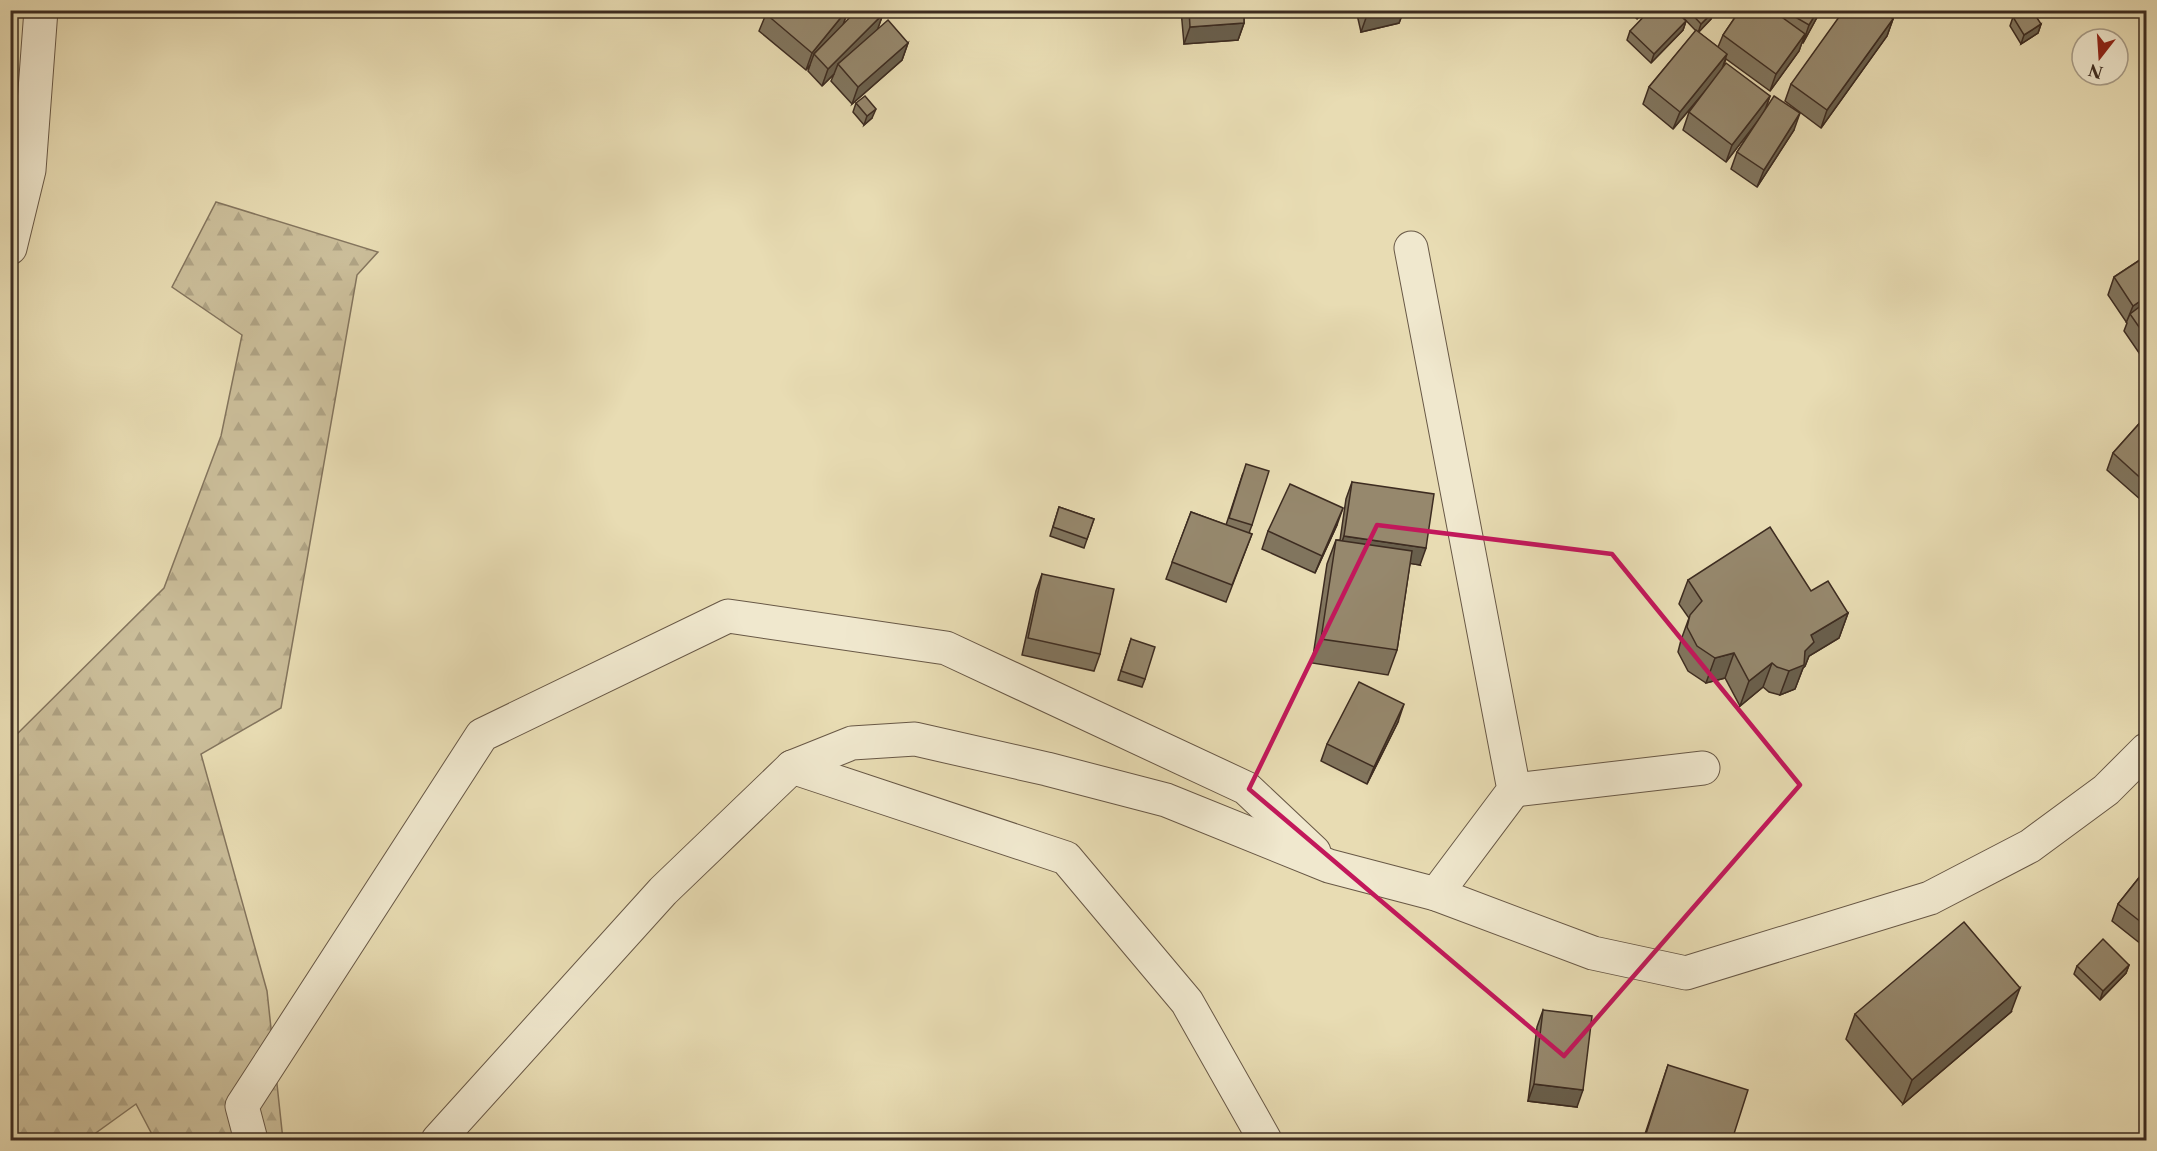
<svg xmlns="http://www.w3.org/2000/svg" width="2157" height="1151" font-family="'Libre Caslon Text',serif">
<defs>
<pattern id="forest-firs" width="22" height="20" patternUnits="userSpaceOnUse" patternTransform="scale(1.5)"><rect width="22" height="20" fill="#cbbe9a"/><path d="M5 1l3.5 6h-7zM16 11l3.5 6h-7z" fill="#afa384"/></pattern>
</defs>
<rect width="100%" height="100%" fill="#e8dcb3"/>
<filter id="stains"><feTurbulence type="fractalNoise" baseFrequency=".00333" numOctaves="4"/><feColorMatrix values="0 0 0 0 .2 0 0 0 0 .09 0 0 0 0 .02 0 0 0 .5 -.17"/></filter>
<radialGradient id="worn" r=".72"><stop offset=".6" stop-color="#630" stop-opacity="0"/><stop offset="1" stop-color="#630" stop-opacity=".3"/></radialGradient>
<path fill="url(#forest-firs)" stroke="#84755e" stroke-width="1.5" d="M216,202L378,252L357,275L281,708L201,754L267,991L283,1140H155L136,1104L86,1140H11V740L164,588L221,436L242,335L172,287Z"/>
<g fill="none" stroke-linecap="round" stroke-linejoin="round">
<g stroke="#685846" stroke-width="35">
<g id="minor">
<path d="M10,248L29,170L41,10"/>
<path d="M1411,248L1514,790L1436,894"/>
<path d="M792,767L1066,858L1187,1002L1265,1140"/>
<path d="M1514,790L1703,768"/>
<path d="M251,1140L242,1106L482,735L728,616L946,648L1246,788L1314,852"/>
<path d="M438,1140L663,891L792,767L852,743L915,739L1047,769L1166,800L1329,866L1436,894L1593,953L1686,973L1930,898L2030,846L2106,790L2146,750"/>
</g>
</g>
<use href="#minor" stroke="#f0e8ce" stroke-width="33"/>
</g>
<g fill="#81755e" stroke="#3d2c21" stroke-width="1.5">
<path d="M769,10H848L843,25L883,14L877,30L908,43L902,60L852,104L831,81L834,74L822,86L808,71L810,65L806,70L759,31L766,14Z"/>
<path d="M1181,10H1244V23L1238,40L1184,44Z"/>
<path d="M1356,10H1404L1399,23L1361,32Z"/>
<path d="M1628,10H1645L1637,19Z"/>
<path d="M1676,10H1715L1711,19L1698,32L1718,47L1723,35L1740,10H1821L1803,43L1802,42L1799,51L1770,91L1726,59L1722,70L1770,96L1765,110L1794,130L1757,187L1731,169L1737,152L1758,120L1726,162L1683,130L1689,112L1713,82L1673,129L1643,104L1649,87L1696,31Z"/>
<path d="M2013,17L2041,24L2038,33L2021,44L2010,26Z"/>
<path d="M1893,19L1887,36L1821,128L1785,101L1791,84Z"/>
<path d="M1686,21L1683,30L1651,63L1627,40L1630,31Z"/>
<path d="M856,103L872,118L864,125L853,112Z"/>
<path d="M2146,207V233L2140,224Z"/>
<path d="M2146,256V363L2124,331L2127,323L2108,295L2114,277Z"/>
<path d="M2146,416V494L2141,500L2107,470L2113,453Z"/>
<path d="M1243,473L1252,525L1249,533L1252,534L1226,602L1166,579L1191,512L1226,525Z"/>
<path d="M1352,482L1420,565L1410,563L1397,650L1388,675L1312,663L1327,564L1336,540H1340L1346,499Z"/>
<path d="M1059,507L1094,519L1084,548L1050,536Z"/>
<path d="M1337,525L1315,573L1262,549L1268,531Z"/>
<path d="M1042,574L1100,654L1094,671L1022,655L1036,591Z"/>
<path d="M1688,580L1811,591L1848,613L1839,638L1809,656L1805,666L1803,668L1795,689L1780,695L1769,692L1763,687L1740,706L1725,678L1706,683L1688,671L1678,652L1681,640L1689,618L1679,604Z"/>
<path d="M1131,639L1145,679L1142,687L1118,680Z"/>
<path d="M1398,722L1367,784L1321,761L1327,744Z"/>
<path d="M2146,869V948L2112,921L2118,904Z"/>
<path d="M2129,965L2126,973L2100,1000L2074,974L2077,966Z"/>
<path d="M1543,1010L1577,1107L1528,1101L1537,1027Z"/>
<path d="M2011,1012L1903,1104L1846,1039L1855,1014Z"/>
<path d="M1668,1065L1732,1140H1643Z"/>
</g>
<g fill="#695f4c" stroke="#3d2c21" stroke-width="1.5">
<path d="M847,10H848L843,25L814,54L810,65L806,70L812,53Z"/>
<path d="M1385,10H1404L1399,23L1361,32L1367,15Z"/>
<path d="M1640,10H1645L1637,19Z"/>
<path d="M1715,10L1711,19L1698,33L1701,24Z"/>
<path d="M1818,10H1821L1803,43L1809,25Z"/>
<path d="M883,14L877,31L838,64L834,74L822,86L828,69Z"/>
<path d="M1893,19L1887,36L1821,128L1827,110Z"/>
<path d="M1686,21L1683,30L1651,63L1654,54Z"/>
<path d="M1244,23L1238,40L1184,44L1190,27Z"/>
<path d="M2041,24L2038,33L2021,44L2024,35Z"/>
<path d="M1805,34L1799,51L1770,91L1776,74Z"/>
<path d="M908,43L902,60L852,104L858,87Z"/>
<path d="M1727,54L1721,72L1673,129L1680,112Z"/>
<path d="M1770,96L1764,113L1726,162L1732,145Z"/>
<path d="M876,109L872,118L864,125L867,116Z"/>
<path d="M1800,113L1794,130L1757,187L1764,170Z"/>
<path d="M2146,297V310L2130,314L2126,323L2133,306Z"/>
<path d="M2146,484V494L2141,500Z"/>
<path d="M1343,508L1337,525L1315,573L1322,556Z"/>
<path d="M1344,536L1426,548L1420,565L1338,553Z"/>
<path d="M1848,613L1839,638L1809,656L1805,666L1803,668L1795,689L1780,695L1789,671L1805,651L1811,635Z"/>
<path d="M1734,653L1725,678L1706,683L1715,658Z"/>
<path d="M1772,663L1763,687L1740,706L1749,681Z"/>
<path d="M1404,704L1398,722L1367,784L1374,767Z"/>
<path d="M2129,965L2126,973L2100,1000L2103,991Z"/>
<path d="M2020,988L2011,1012L1903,1104L1912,1080Z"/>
<path d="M1534,1084L1583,1090L1577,1107L1528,1101Z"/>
</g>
<g fill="#96886d" stroke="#3d2c21" stroke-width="1.5">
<path d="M769,10H847L812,53L766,14Z"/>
<path d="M857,10H879L883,14L828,69L814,54Z"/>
<path d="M1189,10H1244V23L1190,27Z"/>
<path d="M1366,10H1385L1367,15Z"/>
<path d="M1650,10H1675L1686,21L1654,54L1630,31Z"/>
<path d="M1688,10H1715L1701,24Z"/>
<path d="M1740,10H1772L1805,34L1776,74L1723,35Z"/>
<path d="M1783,10H1818L1809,25Z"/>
<path d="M1844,10H1882L1893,19L1827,110L1791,84Z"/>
<path d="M2024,10H2032L2041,24L2024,35L2013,17Z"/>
<path d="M888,20L908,43L858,87L838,64Z"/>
<path d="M1696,30L1727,54L1680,112L1649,87Z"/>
<path d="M1726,63L1770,96L1732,145L1689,112Z"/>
<path d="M865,96L876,109L867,116L856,103Z"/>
<path d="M1774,96L1800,113L1764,170L1737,152Z"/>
<path d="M2146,256V297L2133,306L2114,277Z"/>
<path d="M2146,302V337L2130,314Z"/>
<path d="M2146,416V483L2113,453Z"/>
<path d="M1246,464L1269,471L1252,525L1229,518Z"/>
<path d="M1352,482L1434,494L1426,548L1344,536Z"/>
<path d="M1290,484L1343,508L1322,556L1268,531Z"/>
<path d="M1059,507L1094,519L1087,539L1053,527Z"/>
<path d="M1191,512L1252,534L1232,585L1172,562Z"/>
<path d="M1770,527L1811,591L1828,581L1848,613L1811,635L1814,642L1805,651L1804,665L1789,671L1777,667L1772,663L1749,681L1734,653L1715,658L1697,646L1687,627L1690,615L1702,601L1688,580Z"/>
<path d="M1336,540L1412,551L1397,650L1321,639Z"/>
<path d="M1042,574L1114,589L1100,654L1028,638Z"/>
<path d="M1131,639L1155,647L1145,679L1121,671Z"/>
<path d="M1359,682L1404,704L1374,767L1327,744Z"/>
<path d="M2146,869V926L2118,904Z"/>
<path d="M1964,922L2020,988L1912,1080L1855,1014Z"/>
<path d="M2103,939L2129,965L2103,991L2077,966Z"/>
<path d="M1543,1010L1592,1016L1583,1090L1534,1084Z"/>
<path d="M1668,1065L1748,1090L1732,1140H1644Z"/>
</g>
<path fill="none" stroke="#c2185b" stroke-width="4.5" stroke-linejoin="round" d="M1377,525L1612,554L1800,785L1564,1056L1249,789Z"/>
<rect width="2157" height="1151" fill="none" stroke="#e8dcb3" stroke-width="36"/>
<rect x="12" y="12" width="2133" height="1127" fill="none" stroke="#3d2c21" stroke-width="3"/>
<rect x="18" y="18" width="2121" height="1115" fill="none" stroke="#3d2c21" stroke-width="1.5"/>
<g transform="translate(2100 57) rotate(197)"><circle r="28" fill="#f0e8ce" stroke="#a89d89" stroke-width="1.5"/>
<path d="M0-4.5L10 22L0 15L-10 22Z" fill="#8f2418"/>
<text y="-9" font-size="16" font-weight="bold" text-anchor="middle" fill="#3d2c21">N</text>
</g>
<rect width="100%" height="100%" filter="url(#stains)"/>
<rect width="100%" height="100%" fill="url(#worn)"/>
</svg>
